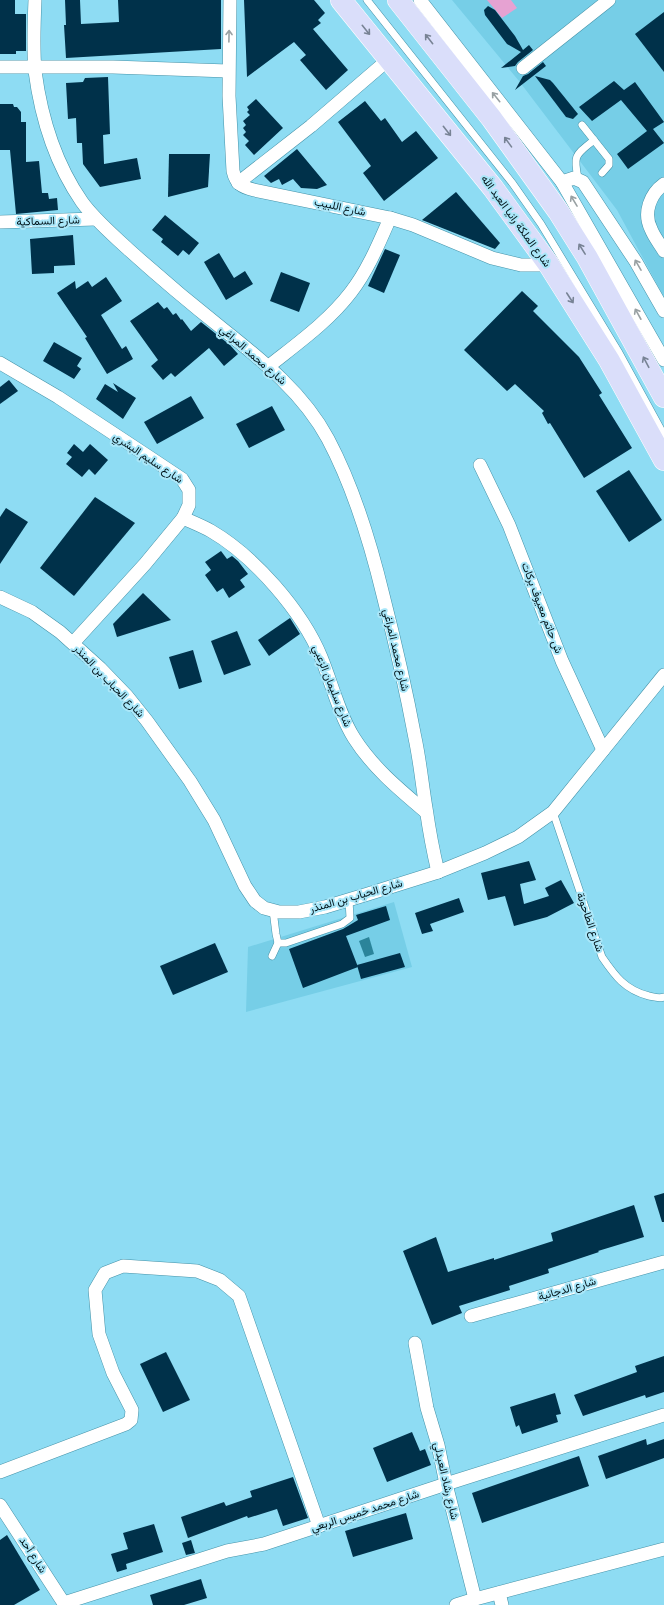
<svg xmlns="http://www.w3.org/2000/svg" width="664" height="1605" font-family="'Fira Sans Condensed',Vazirmatn,sans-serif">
<rect width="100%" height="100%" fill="#8edcf3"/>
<g fill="#76cee7">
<path d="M452,0H664V297L617,210L519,81Z"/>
<path d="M394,902L412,967L246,1012L248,947Z"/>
</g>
<path fill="#e6a2d2" d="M487,0H511L517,8L502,18Z"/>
<path fill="#2b849a" d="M369,937L374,954L365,957L359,941Z"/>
<g fill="#00314a">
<path d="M0,0H15V14H26V51H16V54H0Z"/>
<path d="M65,0H80L81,24L119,22L118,0H221V49L66,58L64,25H66Z"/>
<path d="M244,0H314L325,13L318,20L321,23L313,29L348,70L326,90L300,60L306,55L294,42L247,77Z"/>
<path d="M488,6L495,10L515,36L523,50L529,45L533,50L518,62L515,66L501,68L521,52L507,44L485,15L484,10Z"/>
<path d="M664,12V72L635,34Z"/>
<path d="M543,62L546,66L515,90L523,76L528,74Z"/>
<path d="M535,76L550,80L553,83L578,114L573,119L566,117Z"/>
<path d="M108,77L110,134L103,135L104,164L137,158L141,179L100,187L83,164L82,143H77L76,118L68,119L66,83L83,82L85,78Z"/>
<path d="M614,81L624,90L635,82L664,122L653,129L664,143L628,169L617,154L647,131L621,100L592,121L579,107Z"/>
<path d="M256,99L283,128L254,155L245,145L249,141L243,135L246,132L243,128L246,125L243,121L250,115L247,112L249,110L247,107Z"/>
<path d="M365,101L381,121L385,118L402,142L416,131L438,158L384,201L363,173L371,166L338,122Z"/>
<path d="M0,104H13L14,107H17L21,112V122H26V162L39,161L42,193H48L49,199L57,198L58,210L16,214L10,150H0Z"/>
<path d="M297,149L327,185L317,189L301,188L293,179L282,185L279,179L271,183L264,176Z"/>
<path d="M169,154H210L208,187L168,197Z"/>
<path d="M456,192L500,243L495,249L422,220Z"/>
<path d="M165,215L199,243L189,255L183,250L178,256L161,242L163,239L152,230Z"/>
<path d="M73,235L75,265L54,266V273L32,274L30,239Z"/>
<path d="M385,249L400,255L384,293L368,286Z"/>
<path d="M219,253L234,278L245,271L253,284L226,300L204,262Z"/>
<path d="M281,272L310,283L299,312L270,301Z"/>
<path d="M106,277L122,301L101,315L122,349L126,346L133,359L107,374L85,338L87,337L57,293L75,281L76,289L88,281L92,287Z"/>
<path d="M522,291L538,306L533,311L579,357L602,393L599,395L632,448L584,478L550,423L548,424L542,413L544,411L515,384L507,391L464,350Z"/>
<path d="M158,302L164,309L167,307L173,315L176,313L181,320L182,319L191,331L201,322L230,345L238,354L224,366L209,348L175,377L171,373L163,380L151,366L158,360L130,321Z"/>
<path d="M54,342L82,358L77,366L81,369L74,379L43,361Z"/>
<path d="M9,380L18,391L0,404V387Z"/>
<path d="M113,383L136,398L123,419L96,399L105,384L118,392Z"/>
<path d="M191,396L204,418L157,444L144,422Z"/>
<path d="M272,406L285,430L249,448L236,424Z"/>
<path d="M74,444L83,452L90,444L108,460L95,475L89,469L82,477L66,464L72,457L67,453Z"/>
<path d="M629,470L662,520L629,542L596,491Z"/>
<path d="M95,497L135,523L74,596L40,568Z"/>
<path d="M6,508L28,522L0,564V517Z"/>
<path d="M221,551L227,559L232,556L238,561L248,574L240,580L245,587L229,598L223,588L217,592L205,575L211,570L205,562Z"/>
<path d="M143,593L171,620L117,637L113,624Z"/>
<path d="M290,618L300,634L269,656L258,640Z"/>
<path d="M237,631L251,665L224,675L211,641Z"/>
<path d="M193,650L202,682L179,689L169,657Z"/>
<path d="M529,861L536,880L520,884L524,904L549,896L545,888L561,880L574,903L547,917L514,926L505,896L488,900L481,873Z"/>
<path d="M459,898L464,912L430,924L433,931L422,934L415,913Z"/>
<path d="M386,906L390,920L346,936L358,967L303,988L289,949L343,929L358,920L356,915Z"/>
<path d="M215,943L228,972L173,995L160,966Z"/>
<path d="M400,953L405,967L361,979L357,965Z"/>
<path d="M664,1193V1222H662L654,1196Z"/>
<path d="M634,1205L644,1237L598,1251L599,1252L548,1269L549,1273L509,1286L510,1290L459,1306L462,1313L432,1325L403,1251L436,1237L448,1272L494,1258V1260L553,1241L551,1233Z"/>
<path d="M166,1352L190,1400L163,1412L140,1364Z"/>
<path d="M664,1356V1392L646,1398L645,1395L583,1416L574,1395L637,1372L635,1366Z"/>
<path d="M555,1393L561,1414L556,1415L558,1422L522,1434L519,1425L516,1427L510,1407Z"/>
<path d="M412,1432L420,1451L425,1449L431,1465L387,1482L373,1448Z"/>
<path d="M646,1439L647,1445L664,1439V1458L606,1479L598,1456Z"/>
<path d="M579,1456L589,1486L482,1523L472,1493Z"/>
<path d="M293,1477L308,1518L283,1526L277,1509L248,1518L247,1516L188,1538L181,1517L224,1502L226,1506L252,1497L250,1491Z"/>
<path d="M406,1513L413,1539L353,1557L345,1531Z"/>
<path d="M154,1524L163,1552L126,1564L127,1569L117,1572L111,1554L128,1549L123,1533Z"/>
<path d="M7,1535L40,1590L14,1605H0V1540Z"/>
<path d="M191,1540L195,1553L186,1555L182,1543Z"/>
<path d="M201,1579L207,1598L184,1605H153L150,1595Z"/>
</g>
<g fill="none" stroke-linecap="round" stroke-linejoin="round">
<g stroke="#4492a8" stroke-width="8">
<g id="service">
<path d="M367,0L513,184L541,224L618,351L664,435"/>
<path d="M582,125L609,159V165L602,173"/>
<path d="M578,178C573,154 576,155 594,140"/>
<path d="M553,812L602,957C615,976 625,990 649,996C654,997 659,999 664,997"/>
<path d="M273,910L276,934L278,943H286L342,924L350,918L349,900"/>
<path d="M272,956L278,943"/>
</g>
</g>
<g stroke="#4492a8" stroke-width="14">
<g id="minor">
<path d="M35,0C34,23 33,48 35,71C41,117 55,163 82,202C95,220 112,234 128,249C159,277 191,304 224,330C263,361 304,394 328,439C354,488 370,541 383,595C395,642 406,690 415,738C420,761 422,784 426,808C429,829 433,851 438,872"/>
<path d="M230,0L229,96L233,171C236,184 242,187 254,190L390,218L413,225L492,258L521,265H549"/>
<path d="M420,0L562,182L664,360"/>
<path d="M0,67H113L228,71"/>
<path d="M523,68L609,0"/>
<path d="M562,182L574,178L583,182L636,262L664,311"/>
<path d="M238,183L311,126L389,59"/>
<path d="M664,184C650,194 643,213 651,229C654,237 660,244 664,251"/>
<path d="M0,222L95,219"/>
<path d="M0,363L58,397L149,457L182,479L189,490V505L183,518L145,564L73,643"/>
<path d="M269,366C298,343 329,321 351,292C368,270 379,243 390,218"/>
<path d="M480,465L509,525L562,661L603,750"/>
<path d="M183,518C192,522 202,526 211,531C254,556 302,611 321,657C332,684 339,714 354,738C373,768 400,790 426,812"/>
<path d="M0,597L32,612L60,632L100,668L127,696L147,721L190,781L214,820L245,886L255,901L264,908L279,912H299L325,907L368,894L438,872L485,853L518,837L553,812L664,675"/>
<path d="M471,1316L664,1262"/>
<path d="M415,1343L427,1408L438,1445L446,1484L475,1599L456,1605"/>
<path d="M0,1472L126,1424L131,1420L132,1410L113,1373L99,1334L95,1290L105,1273L123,1266L197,1271L220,1280L239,1296L319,1526"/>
<path d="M0,1505L65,1605"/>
<path d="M499,1593L502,1605"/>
<path d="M475,1599L664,1549"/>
<path d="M64,1603L227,1551L264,1544L446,1484L664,1415"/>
</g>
</g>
<g stroke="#fff" stroke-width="22">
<g id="primary">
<path d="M341,0L493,188L549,265L609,360L664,460"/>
<path d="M398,0L492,119L558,211L587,257L664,397"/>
</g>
</g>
<use href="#service" stroke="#fff" stroke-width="7"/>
<use href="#minor" stroke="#fff" stroke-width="13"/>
<use href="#primary" stroke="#dadefa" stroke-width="21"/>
</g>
<defs><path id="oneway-shaft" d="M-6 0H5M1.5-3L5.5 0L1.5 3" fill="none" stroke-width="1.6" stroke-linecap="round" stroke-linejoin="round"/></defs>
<g stroke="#788395">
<use href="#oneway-shaft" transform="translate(366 30) rotate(51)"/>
<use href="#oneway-shaft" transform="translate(429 39) rotate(-128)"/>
<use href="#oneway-shaft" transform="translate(447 131) rotate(52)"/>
<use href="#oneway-shaft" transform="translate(508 142) rotate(-126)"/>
<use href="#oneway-shaft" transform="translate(582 249) rotate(-122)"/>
<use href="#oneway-shaft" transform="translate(570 298) rotate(57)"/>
<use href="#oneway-shaft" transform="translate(646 362) rotate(-118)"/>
</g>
<g stroke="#99a1a3">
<use href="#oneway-shaft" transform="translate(229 36) rotate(-89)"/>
<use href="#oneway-shaft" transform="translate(496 97) rotate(-129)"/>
<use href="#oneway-shaft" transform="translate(574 201) rotate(-121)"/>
<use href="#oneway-shaft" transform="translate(638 265) rotate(-120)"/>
<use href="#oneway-shaft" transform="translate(638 314) rotate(-119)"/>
</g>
<g text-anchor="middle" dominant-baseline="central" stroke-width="4" stroke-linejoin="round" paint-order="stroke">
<g font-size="11" fill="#001319" stroke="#aae7f9">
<text transform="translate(340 207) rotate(12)">شارع اللبيب</text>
<text transform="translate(48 221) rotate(-2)">شارع السماكية</text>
<text transform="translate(516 221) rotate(54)">شارع الملكة رانيا العبد الله</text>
<text transform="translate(253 355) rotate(41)">شارع محمد المراغي</text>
<text transform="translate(148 458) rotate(34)">شارع سليم البشري</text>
<text transform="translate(542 608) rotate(69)">ش حاتم معيوف بركات</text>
<text transform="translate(396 650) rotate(77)">شارع محمد المراغي</text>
<text transform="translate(109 681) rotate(46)">شارع الحباب بن المنذر</text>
<text transform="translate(332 686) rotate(68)">شارع سليمان الزعبي</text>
<text transform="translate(356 896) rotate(-16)">شارع الحباب بن المنذر</text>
<text transform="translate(590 922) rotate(71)">شارع الطاحونة</text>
<text transform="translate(567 1289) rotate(-16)">شارع الدجانية</text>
<text transform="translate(446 1481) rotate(77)">شارع رشاد العبدلي</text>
<text transform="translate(365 1511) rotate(-18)">شارع محمد خميس الربعي</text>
<text transform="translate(33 1555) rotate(57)">شارع أحد</text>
</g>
</g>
</svg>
